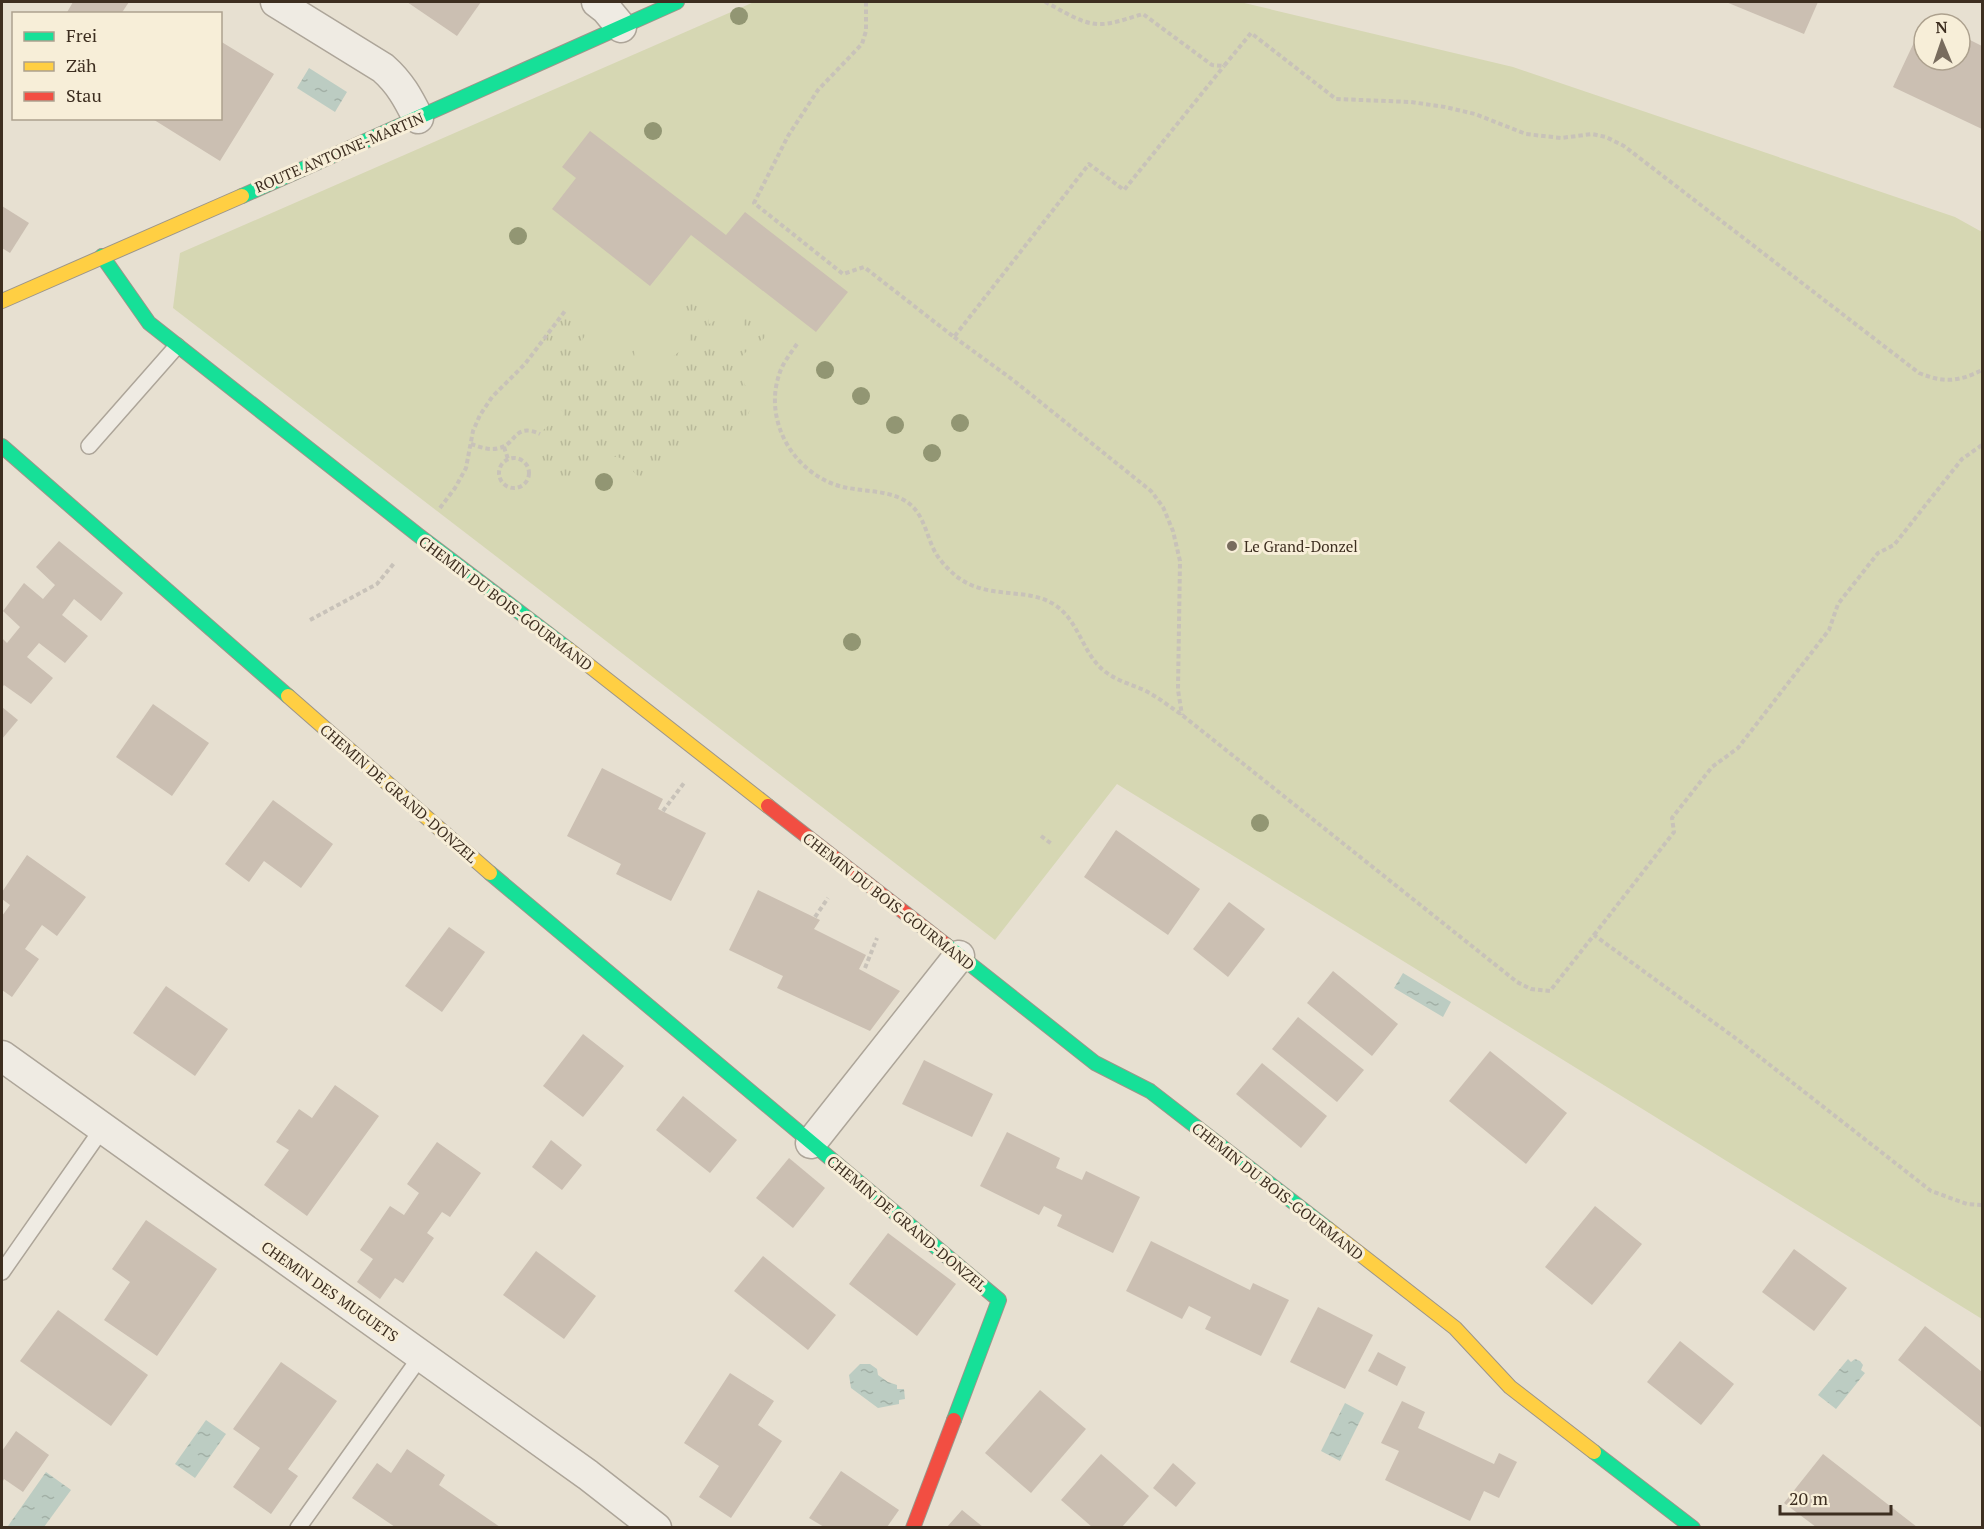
<svg xmlns="http://www.w3.org/2000/svg" width="1984" height="1529" font-family="'PT Serif',serif">
<defs>
<pattern id="park-tufts" width="24" height="20" patternUnits="userSpaceOnUse" patternTransform="scale(1.5)"><rect width="24" height="20" fill="#d6d7b3"/><path d="M3 7l-1-3M5 7V3M7 7l1-3M15 17l-1-3M17 17v-4M19 17l1-3" fill="none" stroke="#b9b99a"/></pattern>
<pattern id="water-ripples" width="26" height="14" patternUnits="userSpaceOnUse" patternTransform="scale(1.5)"><rect width="26" height="14" fill="#bcccc2"/><path d="M2 4q2-2 4 0t4 0M15 11q2-2 4 0t4 0" fill="none" stroke="#a2b0a6"/></pattern>
</defs>
<rect width="100%" height="100%" fill="#e7e0d1"/>
<path fill="#d6d7b3" d="M754,2H1240L1513,67L1955,217L1982,232V1319L1117,784L995,940L173,308L180,253Z"/>
<path fill="url(#park-tufts)" d="M690,295C699,303 710,312 709,324L721,317L723,321L726,319L729,325L727,327L729,329L716,338L727,347L736,346L744,339V321L751,307L773,325C769,331 765,339 759,343C751,349 743,351 740,362C735,382 764,397 743,422C723,445 706,423 688,433C670,443 682,468 659,477C631,487 634,461 617,457C597,452 593,483 568,483C540,483 523,443 548,426C551,424 556,423 561,422L564,413C557,404 545,408 538,393C527,369 558,366 535,351L565,311L590,329C586,334 582,339 581,345C577,362 597,376 612,366C619,362 621,353 623,346H634C635,361 633,376 648,383C669,385 665,372 671,358L689,344C692,330 682,324 673,316Z"/>
<g fill="url(#water-ripples)">
<path d="M309,68L347,92L335,112L297,88Z"/>
<path d="M1403,973L1451,1002L1443,1017L1394,988Z"/>
<path d="M1848,1359L1851,1362L1855,1359L1860,1361L1863,1365L1861,1370L1865,1373L1836,1409L1818,1395Z"/>
<path d="M860,1364H870L877,1369L878,1375L888,1382L897,1385V1389H904L905,1399L899,1400V1404L878,1408L851,1388L849,1375Z"/>
<path d="M1345,1403L1364,1413L1340,1461L1321,1451Z"/>
<path d="M206,1420L226,1434L195,1478L175,1464Z"/>
<path d="M46,1472L71,1490L44,1527H9L8,1526Z"/>
</g>
<g fill="#cbbfb2">
<path d="M73,2H129L121,14H66Z"/>
<path d="M407,2H481L457,36Z"/>
<path d="M1726,2H1818L1804,34Z"/>
<path d="M1925,19L1936,24H1924V60H1960V35L1982,46V129L1893,87Z"/>
<path d="M220,41L274,74L220,161L151,118H220Z"/>
<path d="M590,131L726,235L745,212L848,292L816,332L691,235L650,286L552,209L576,178L562,167Z"/>
<path d="M2,206L29,223L10,253L2,248Z"/>
<path d="M59,541L123,593L101,621L74,599L62,615L88,636L65,663L39,643L27,657L53,678L31,704L4,685L2,688V638L7,643L20,627L3,611L24,583L43,599L55,585L36,567Z"/>
<path d="M153,704L209,743L172,796L116,757Z"/>
<path d="M2,707L18,720L2,739Z"/>
<path d="M602,768L663,799L658,809L706,833L671,901L616,874L621,864L567,836Z"/>
<path d="M273,800L333,844L301,888L264,861L249,882L225,864Z"/>
<path d="M1116,830L1200,889L1168,935L1084,877Z"/>
<path d="M27,855L86,897L57,936L42,925L25,949L39,959L12,997L2,990V916L10,905L2,899V892Z"/>
<path d="M758,890L820,920L814,929L866,955L859,969L900,991L870,1031L777,988L783,976L729,950Z"/>
<path d="M1229,902L1265,929L1228,977L1193,949Z"/>
<path d="M449,927L485,952L442,1012L405,986Z"/>
<path d="M1333,971L1398,1024L1372,1056L1307,1003Z"/>
<path d="M166,986L228,1029L195,1076L133,1033Z"/>
<path d="M1298,1017L1364,1070L1337,1102L1272,1049Z"/>
<path d="M583,1034L624,1066L583,1117L543,1086Z"/>
<path d="M1490,1051L1567,1113L1526,1164L1449,1101Z"/>
<path d="M924,1060L993,1094L972,1137L902,1104Z"/>
<path d="M1262,1063L1327,1116L1301,1148L1236,1094Z"/>
<path d="M335,1085L379,1116L307,1216L264,1185L289,1150L276,1142L299,1109L312,1118Z"/>
<path d="M683,1096L737,1140L710,1173L656,1130Z"/>
<path d="M1007,1132L1060,1158L1056,1168L1082,1180L1086,1171L1140,1197L1113,1253L1057,1226L1062,1215L1044,1206L1039,1215L980,1186Z"/>
<path d="M551,1140L582,1165L562,1190L532,1167Z"/>
<path d="M437,1142L481,1173L450,1217L442,1212L427,1233L434,1238L403,1283L395,1278L380,1299L357,1282L373,1259L360,1250L390,1206L404,1215L419,1193L407,1184Z"/>
<path d="M789,1158L825,1188L793,1228L756,1198Z"/>
<path d="M1595,1206L1642,1244L1592,1305L1545,1267Z"/>
<path d="M146,1220L217,1269L157,1356L104,1320L130,1282L112,1269Z"/>
<path d="M888,1233L956,1284L917,1336L849,1284Z"/>
<path d="M1151,1241L1250,1290L1253,1283L1289,1300L1261,1356L1205,1329L1211,1317L1189,1306L1182,1319L1126,1291Z"/>
<path d="M1794,1249L1847,1288L1814,1331L1762,1292Z"/>
<path d="M536,1251L596,1296L564,1339L503,1295Z"/>
<path d="M763,1256L836,1315L808,1350L734,1291Z"/>
<path d="M1318,1307L1373,1335L1345,1389L1290,1362Z"/>
<path d="M58,1310L148,1375L111,1426L20,1361Z"/>
<path d="M1925,1326L1982,1372V1428L1898,1360Z"/>
<path d="M1680,1341L1734,1384L1701,1425L1647,1382Z"/>
<path d="M1378,1352L1406,1367L1397,1386L1368,1371Z"/>
<path d="M281,1362L337,1401L288,1469L298,1476L271,1514L233,1487L260,1448L233,1429Z"/>
<path d="M730,1373L774,1401L758,1425L782,1441L731,1518L699,1497L719,1466L684,1443Z"/>
<path d="M1040,1390L1086,1429L1031,1493L985,1453Z"/>
<path d="M1402,1401L1425,1412L1418,1428L1494,1464L1499,1453L1517,1462L1499,1498L1484,1491L1470,1521L1385,1480L1399,1451L1381,1443Z"/>
<path d="M16,1431L49,1455L23,1492L4,1479L2,1483V1451Z"/>
<path d="M407,1449L445,1475L439,1485L500,1527H395L352,1498L377,1463L391,1473Z"/>
<path d="M1101,1454L1149,1496L1122,1527H1092L1061,1500Z"/>
<path d="M1823,1454L1917,1527H1816L1784,1503Z"/>
<path d="M1173,1463L1196,1483L1176,1507L1153,1488Z"/>
<path d="M841,1471L899,1510L887,1527H824L809,1518Z"/>
<path d="M962,1510L983,1527H947Z"/>
</g>
<g fill="none" stroke-linecap="round" stroke-linejoin="round">
<g stroke="#ada599" stroke-width="18">
<g id="lane">
<path d="M89,446L177,346"/>
<path d="M2,1272L102,1129"/>
<path d="M298,1528L421,1356"/>
</g>
</g>
<g stroke="#ada599" stroke-width="33">
<g id="street">
<path d="M276,2L383,68C400,83 408,98 418,118"/>
<path d="M597,2L606,9L621,27"/>
<path d="M2,1056L588,1475L656,1528"/>
<path d="M811,1143L959,956"/>
</g>
</g>
<g stroke="#9c958a" stroke-width="16">
<g id="fast">
<path d="M242,196L677,2"/>
<path d="M102,256L149,323L418,535L568,649"/>
<path d="M2,446L288,696"/>
<path d="M490,873L999,1300L954,1420"/>
<path d="M946,945L1095,1063L1150,1091L1328,1229"/>
<path d="M1594,1452L1693,1528"/>
</g>
</g>
<g stroke="#9c958a" stroke-width="16">
<g id="slow">
<path d="M2,301L242,196"/>
<path d="M568,649L768,806"/>
<path d="M288,696L490,873"/>
<path d="M1328,1229L1455,1328L1510,1387L1594,1452"/>
</g>
</g>
<g stroke="#9c958a" stroke-width="16">
<g id="jam">
<path d="M768,806L946,945"/>
<path d="M913,1528L954,1420"/>
</g>
</g>
<g stroke="#c8c2b9" stroke-width="4" stroke-dasharray="4.5 3" stroke-linecap="butt">
<path d="M866,2V31L862,44L818,90L788,136L754,203L843,274L864,267L954,337L1089,164L1124,190L1224,66"/>
<path d="M1045,2C1060,9 1079,23 1097,24C1112,25 1128,18 1143,14L1212,65L1224,66L1251,33L1336,99L1411,102L1445,107L1475,114L1526,134L1561,138L1592,134L1606,137L1624,146L1919,373C1944,383 1958,382 1982,370"/>
<path d="M954,337L1013,380L1151,491L1163,507L1173,531L1180,561L1178,690L1182,715"/>
<path d="M797,344C790,354 782,364 779,375C764,420 792,470 836,485C857,492 882,489 902,499C924,510 925,533 935,552C940,561 948,569 956,576C988,601 1026,586 1055,605C1079,621 1082,652 1103,670C1115,680 1130,684 1144,690C1158,697 1170,707 1182,715L1517,982L1531,989L1550,991L1594,935L1738,1040L1931,1191L1967,1204L1982,1205"/>
<path d="M471,444C480,447 490,451 499,448C516,445 514,422 540,434"/>
<path d="M504,447L508,459"/>
<circle cx="514" cy="473" r="15"/>
<path d="M440,508L455,488L466,468L473,431L480,415L492,397L525,364L565,311"/>
<path d="M310,620L377,584L395,562"/>
<path d="M663,811L684,783"/>
<path d="M1041,836L1053,845"/>
<path d="M815,917L828,898"/>
<path d="M1594,935L1674,832L1672,818L1712,767L1738,748L1829,630L1838,604L1878,553L1894,545L1962,459L1982,445"/>
<path d="M865,968L877,938"/>
</g>
<use href="#lane" stroke="#efebe3" stroke-width="15"/>
<use href="#street" stroke="#efebe3" stroke-width="30"/>
<use href="#fast" stroke="#16e098" stroke-width="14"/>
<use href="#slow" stroke="#ffcf43" stroke-width="14"/>
<use href="#jam" stroke="#f24e42" stroke-width="14"/>
</g>
<g fill="#929673">
<circle cx="739" cy="16" r="9"/>
<circle cx="653" cy="131" r="9"/>
<circle cx="518" cy="236" r="9"/>
<circle cx="825" cy="370" r="9"/>
<circle cx="861" cy="396" r="9"/>
<circle cx="960" cy="423" r="9"/>
<circle cx="895" cy="425" r="9"/>
<circle cx="932" cy="453" r="9"/>
<circle cx="604" cy="482" r="9"/>
<circle cx="852" cy="642" r="9"/>
<circle cx="1260" cy="823" r="9"/>
</g>
<circle fill="#786c5e" stroke="#f7eed8" stroke-width="2" cx="1232" cy="546" r="6"/>
<g text-anchor="middle" dominant-baseline="central" stroke-width="6" stroke-linejoin="round" paint-order="stroke">
<g font-size="15" fill="#3d2e20" stroke="#f7eed8">
<text transform="translate(339 152) rotate(-23)">ROUTE ANTOINE-MARTIN</text>
<text transform="translate(506 603) rotate(37)">CHEMIN DU BOIS-GOURMAND</text>
<text transform="translate(399 793) rotate(41)">CHEMIN DE GRAND-DONZEL</text>
<text transform="translate(889 901) rotate(38)">CHEMIN DU BOIS-GOURMAND</text>
<text transform="translate(1278 1191) rotate(38)">CHEMIN DU BOIS-GOURMAND</text>
<text transform="translate(907 1223) rotate(40)">CHEMIN DE GRAND-DONZEL</text>
<text transform="translate(330 1291) rotate(35)">CHEMIN DES MUGUETS</text>
</g>
<g font-size="15" fill="#3d2e20" stroke="#f7eed8" text-anchor="start">
<text x="1244" y="546">Le Grand-Donzel</text>
</g>
</g>
<rect width="1984" height="1529" fill="none" stroke="#3d2e20" stroke-width="6"/>
<rect x="12" y="12" width="210" height="108" fill="#f7eed8" stroke="#ada18e" stroke-width="1.5"/>
<rect x="24" y="32" width="30" height="9" fill="#16e098" stroke="#ada18e" stroke-width="1.5"/>
<text x="66" y="42" font-size="18" fill="#3d2e20">Frei</text>
<rect x="24" y="62" width="30" height="9" fill="#ffcf43" stroke="#ada18e" stroke-width="1.5"/>
<text x="66" y="72" font-size="18" fill="#3d2e20">Zäh</text>
<rect x="24" y="92" width="30" height="9" fill="#f24e42" stroke="#ada18e" stroke-width="1.5"/>
<text x="66" y="102" font-size="18" fill="#3d2e20">Stau</text>
<g transform="translate(1942 42) rotate(358)"><circle r="28" fill="#f7eed8" stroke="#ada18e" stroke-width="1.5"/>
<path d="M0-4.5L10 22L0 15L-10 22Z" fill="#786c5e"/>
<text y="-9" font-size="16" font-weight="bold" text-anchor="middle" fill="#3d2e20">N</text>
</g>
<path d="M1780 1505v9h111v-9" fill="none" stroke="#3d2e20" stroke-width="3"/>
<text x="1789" y="1505" font-size="18" fill="#3d2e20" stroke="#f7eed8" stroke-width="4.5" paint-order="stroke">20 m</text>
</svg>
